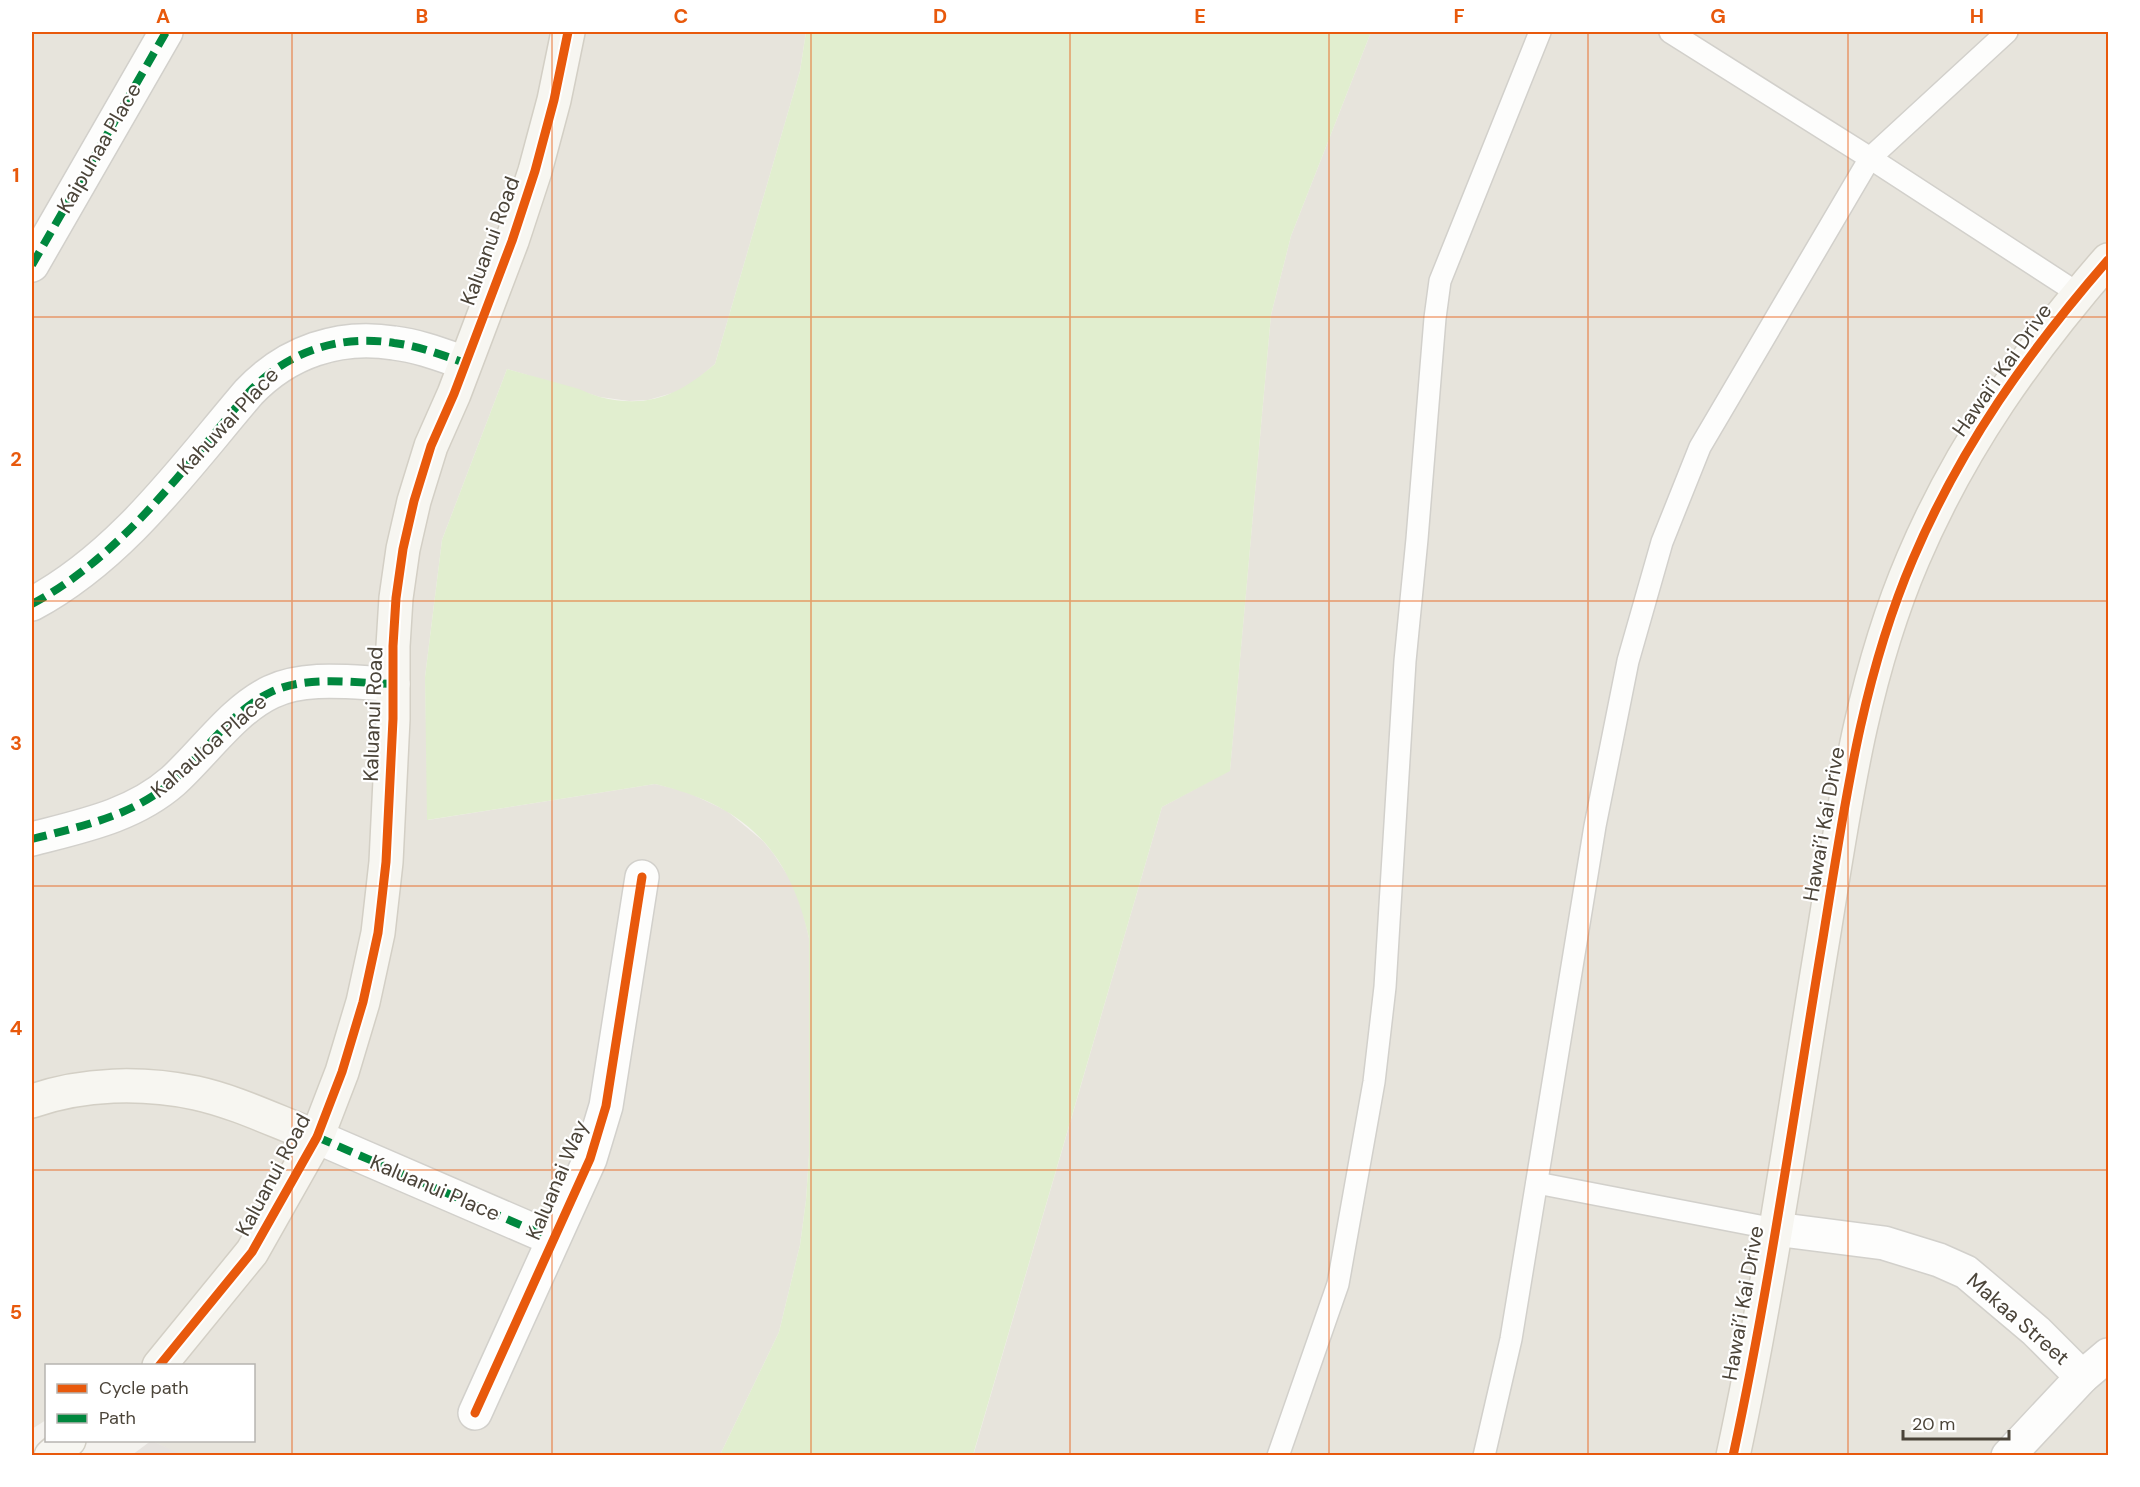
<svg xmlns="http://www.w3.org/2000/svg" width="2140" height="1487" font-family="'DM Sans',sans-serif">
<rect width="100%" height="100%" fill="#f4f2ee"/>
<g fill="#e7e4dc">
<path d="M32,32H806L800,71L715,364L693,383L676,392L648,400L629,401L600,397L507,369L442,540L425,677L428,820L655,784L685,791L727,811L763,841L773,853L790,879L802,908L809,938V1155L806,1200L800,1245L779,1332L720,1455L182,1456L153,1441L254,1440V1366H46V1420L32,1429Z"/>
<path d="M1371,32H2108V1455L973,1456L1162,807L1230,770L1271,315L1291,236Z"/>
</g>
<path fill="#e6e2de" d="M152,1440L153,1441L182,1455H132Z"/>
<path fill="#e1eecf" d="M806,32H1371L1291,236L1271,315L1230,771L1162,807L973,1455H720L779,1332L800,1245L806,1200L809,1155V938C789,848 743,805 655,784L427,820L425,677L442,540L507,369C531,376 555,382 579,389C586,392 593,395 600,397C648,409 679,395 715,364L800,71Z"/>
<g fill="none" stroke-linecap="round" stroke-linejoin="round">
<g stroke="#d2d0cb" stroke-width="24">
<g id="lane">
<path d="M1670,32L1870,158L2079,294"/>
<path d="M1537,1183L1775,1229"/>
<path d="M1278,1456L1338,1284L1374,1082L1385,987L1405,661L1417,539L1435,318L1440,281L1540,32"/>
<path d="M1484,1456L1511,1339L1595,826L1628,661L1662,542L1700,447L1870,158L2007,32"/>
</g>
</g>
<g stroke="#d2d0cb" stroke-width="36">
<g id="street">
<path d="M32,265L166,32"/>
<path d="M32,604C122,556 184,468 249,392C287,352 339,334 394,343C419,346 442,355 465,363"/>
<path d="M32,839C82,826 133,816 173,781C204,753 233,710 271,692C307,675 354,683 393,684"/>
<path d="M317,1137L553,1239"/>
<path d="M1775,1229L1884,1243L1939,1260L1966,1272L2036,1331L2082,1377"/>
<path d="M475,1413L590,1159L606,1106L642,877"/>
<path d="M2008,1456L2082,1377L2108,1355"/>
</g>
</g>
<g stroke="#d3cfc5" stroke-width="36">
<g id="secondary">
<path d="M32,1101C84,1083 142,1082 196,1093C237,1102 277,1122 317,1137"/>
<path d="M159,1366L252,1252L317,1137L342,1072L363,1002L378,933L386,862L393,719V646L396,598L403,549L414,501L431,446L454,394L512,241L535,171L554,100L568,32"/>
<path d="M51,1456L69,1440"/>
<path d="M1733,1456C1770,1285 1794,1111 1823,938C1844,809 1861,680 1913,559C1961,446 2028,352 2108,260"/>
</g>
</g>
<use href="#lane" stroke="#fdfdfc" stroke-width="21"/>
<use href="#street" stroke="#fdfdfc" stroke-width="33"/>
<use href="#secondary" stroke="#f7f6f1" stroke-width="33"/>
<g stroke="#00873e" stroke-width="8" stroke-dasharray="15 8" stroke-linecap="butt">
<path d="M32,265L166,32"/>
<path d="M32,604C122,556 184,468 249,392C287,352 339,334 394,343C419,346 442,355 465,363"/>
<path d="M32,839C82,826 133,816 173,781C204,753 233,710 271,692C307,675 354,683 393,684"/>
<path d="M317,1137L553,1239"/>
</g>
<g stroke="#fff" stroke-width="13">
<g id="cycleway">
<path d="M159,1366L252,1252L317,1137L342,1072L363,1002L378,933L386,862L393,719V646L396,598L403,549L414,501L431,446L454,394L512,241L535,171L554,100L568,32"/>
<path d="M475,1413L590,1159L606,1106L642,877"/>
<path d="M1733,1456C1770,1285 1794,1111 1823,938C1844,809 1861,680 1913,559C1961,446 2028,352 2108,260"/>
</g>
</g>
<use href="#cycleway" stroke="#e8590c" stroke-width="9"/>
</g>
<path fill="none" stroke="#e8590c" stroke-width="1.5" stroke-opacity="0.55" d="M292,32V1456M552,32V1456M811,32V1456M1070,32V1456M1329,32V1456M1588,32V1456M1848,32V1456M32,317H2108M32,601H2108M32,886H2108M32,1170H2108"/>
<g text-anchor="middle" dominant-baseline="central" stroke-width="4.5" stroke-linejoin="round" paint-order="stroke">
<g font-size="21" fill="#4b4439" stroke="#fff">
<text transform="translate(99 148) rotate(-60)">Kaipuhaa Place</text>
<text transform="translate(490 241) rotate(-70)">Kaluanui Road</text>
<text transform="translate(2002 370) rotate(-55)">Hawai’i Kai Drive</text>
<text transform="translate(228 421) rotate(-47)">Kahuwai Place</text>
<text transform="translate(373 714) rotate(-88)">Kaluanui Road</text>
<text transform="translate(209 746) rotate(-41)">Kahauloa Place</text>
<text transform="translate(1824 824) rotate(-80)">Hawai’i Kai Drive</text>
<text transform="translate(273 1175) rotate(-62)">Kaluanui Road</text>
<text transform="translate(557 1180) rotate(-67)">Kaluanai Way</text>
<text transform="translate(435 1188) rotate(23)">Kaluanui Place</text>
<text transform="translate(1743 1303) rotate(-80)">Hawai’i Kai Drive</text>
<text transform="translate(2018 1319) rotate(41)">Makaa Street</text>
</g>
</g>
<rect width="2140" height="1487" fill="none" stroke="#ffffff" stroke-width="66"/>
<rect x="45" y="1364" width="210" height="78" fill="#ffffff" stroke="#b7b4b0" stroke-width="1.5"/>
<rect x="57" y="1384" width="30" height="9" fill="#e8590c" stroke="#b7b4b0" stroke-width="1.5"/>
<text x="99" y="1394" font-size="18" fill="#4b4439">Cycle path</text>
<rect x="57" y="1414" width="30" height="9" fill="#00873e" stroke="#b7b4b0" stroke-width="1.5"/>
<text x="99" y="1424" font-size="18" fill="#4b4439">Path</text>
<path d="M1903 1430v9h106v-9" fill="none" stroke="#4b4439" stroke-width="3"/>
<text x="1912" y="1430" font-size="18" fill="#4b4439" stroke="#ffffff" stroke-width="4.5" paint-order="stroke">20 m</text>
<rect x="33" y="33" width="2074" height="1421" fill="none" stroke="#e8590c" stroke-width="2"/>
<g font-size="20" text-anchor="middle" font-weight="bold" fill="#e8590c">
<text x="163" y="23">A</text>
<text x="422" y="23">B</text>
<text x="681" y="23">C</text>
<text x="940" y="23">D</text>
<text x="1200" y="23">E</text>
<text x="1459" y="23">F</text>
<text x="1718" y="23">G</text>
<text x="1977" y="23">H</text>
<text x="16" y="182">1</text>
<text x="16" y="466">2</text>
<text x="16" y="750">3</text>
<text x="16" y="1035">4</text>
<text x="16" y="1319">5</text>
</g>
</svg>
